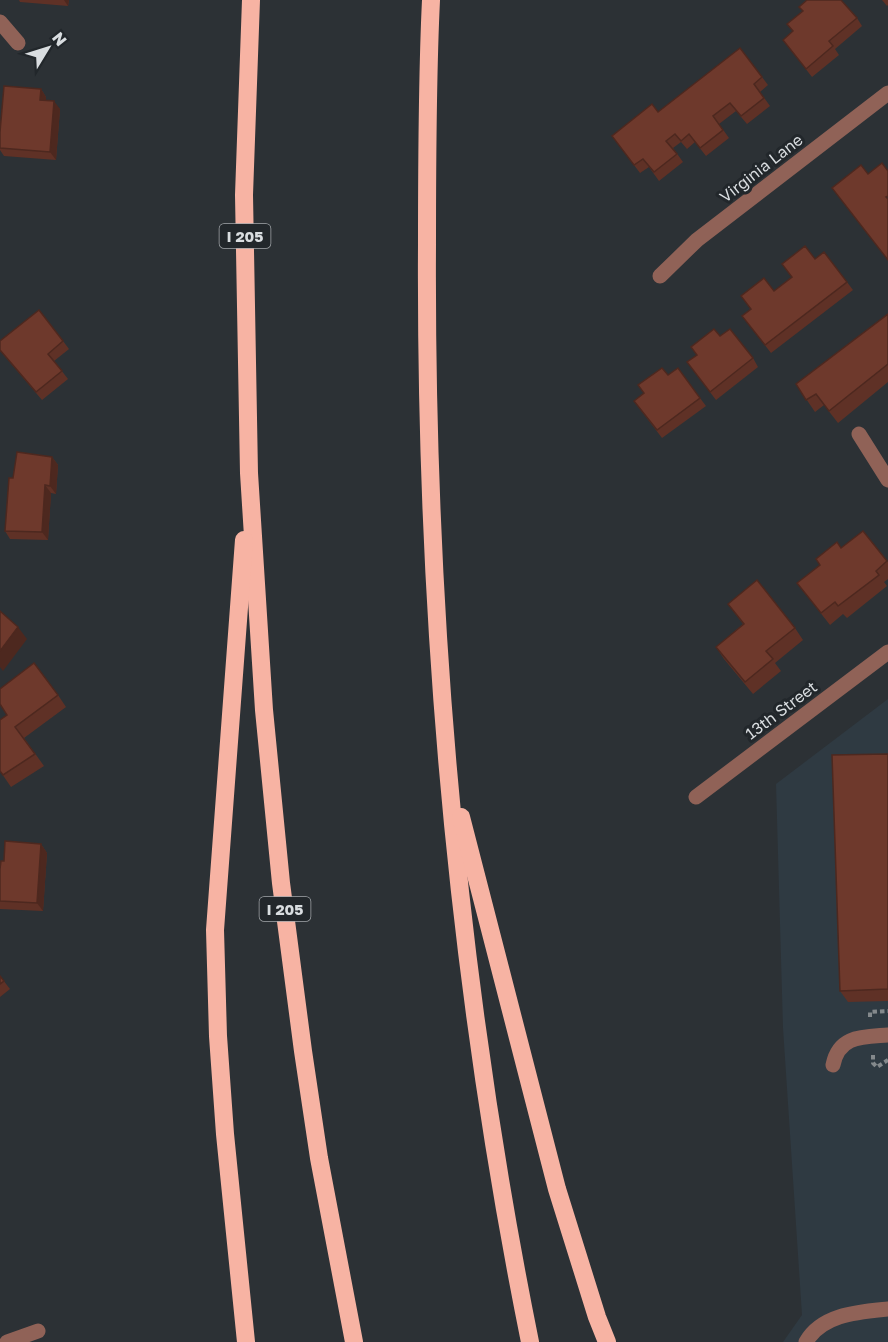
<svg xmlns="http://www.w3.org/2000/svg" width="888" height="1342" font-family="'Golos Text',sans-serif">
<rect width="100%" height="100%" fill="#2c3135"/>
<path fill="#2f3a42" d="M888,699V1342H783L802,1315L783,1028L776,784Z"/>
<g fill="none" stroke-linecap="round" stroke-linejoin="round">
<g stroke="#84898c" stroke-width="4" stroke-dasharray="4.5 3" stroke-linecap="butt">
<path d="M870,1017V1012L888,1011"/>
<path d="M873,1055V1063L877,1067L888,1060"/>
</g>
<g stroke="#906257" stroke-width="15">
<path d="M0,22L18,43"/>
<path d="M660,276L697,240L888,93"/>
<path d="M859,434L888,480"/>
<path d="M696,797L888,652"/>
<path d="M833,1065C839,1035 863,1037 888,1035"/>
<path d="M7,1342L38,1331"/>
<path d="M806,1342C822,1314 859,1312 888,1309"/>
</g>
<g stroke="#f7b3a3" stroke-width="18">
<path d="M251,0L244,195L249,473L264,710L281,883L303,1051L319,1158L354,1342"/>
<path d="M431,0C427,81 427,163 427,244C425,612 457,981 530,1342"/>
<path d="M244,540L215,930L218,1036L225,1134L246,1342"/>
<path d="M461,817L557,1189L597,1317L607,1342"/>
</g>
</g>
<g fill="#5f3126">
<path d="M19,0H69L68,6L20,2Z"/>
<path d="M882,0H888V5L887,6Z"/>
<path d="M857,18L862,26L835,49L839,55L812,77L783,40L793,32L787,24Z"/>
<path d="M762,77L768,85L760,92L770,106L747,124L736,111L719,124L729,138L706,156L695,142L687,149L681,142L673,148L683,162L659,181L649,167L640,173L612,136L658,112Z"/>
<path d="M41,89L46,97V100L60,109L56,160L4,156L0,150V132Z"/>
<path d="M815,259L847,282L853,290L771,353L742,316L751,310L741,296L774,291L792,278L782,264Z"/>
<path d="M888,314V382L838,423L824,405L815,412L796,384Z"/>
<path d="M720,336L753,358L758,367L716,400L687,362L697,355L691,347Z"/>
<path d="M0,341H63L69,349L54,361L68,379L42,400L2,353L0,351Z"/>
<path d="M668,375L700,398L706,406L662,438L640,409L644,393L638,385Z"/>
<path d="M52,457L58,465L56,494L51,493L48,540L10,539L5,531L13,478Z"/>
<path d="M863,531L888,562V579L884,582L887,586L847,618L843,614L830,625L797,583Z"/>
<path d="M728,604L795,628L803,640L775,663L781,671L753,694L724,659L716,647L743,624Z"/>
<path d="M58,695L66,707L24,738L44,766L11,787L0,771V720Z"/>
<path d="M888,754V1001L848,1002L840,991Z"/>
<path d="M41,844L47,853L43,911L0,909V869L4,861Z"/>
<path d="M0,976L10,989L0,997Z"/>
</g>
<g fill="#4d281f">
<path d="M64,0H69L68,6Z"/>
<path d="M41,89L46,97V108L40,100Z"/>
<path d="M54,101L60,109L56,160L50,152Z"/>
<path d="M52,457L58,465L56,494L50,486Z"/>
<path d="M45,485L51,493L48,540L42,532Z"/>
<path d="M18,627L27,639L3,671L0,667V651Z"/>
<path d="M41,844L47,853L43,911L37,903Z"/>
</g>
<g fill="#6e392c" stroke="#4d281f" stroke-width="1.5">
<path d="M807,0H841L857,18L829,41L833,46L806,69L783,40L793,31L787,24L803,11L799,7Z"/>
<path d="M740,48L762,77L754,84L764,98L741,116L730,103L713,116L723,130L700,148L689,134L681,141L675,134L666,141L677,154L654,172L643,159L634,165L612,136L652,104L658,112Z"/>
<path d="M4,86L41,89L40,100L54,101L50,152L0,148V132Z"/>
<path d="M882,163L888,171V196L886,197L888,199V260L832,188L861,165L868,174Z"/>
<path d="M805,246L815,259L824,252L847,282L765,345L742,316L751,309L741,296L764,278L774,291L792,277L782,264Z"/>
<path d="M39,310L63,341L48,354L62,371L36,392L0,350V341Z"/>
<path d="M888,314V364L829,411L816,394L806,400L796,384Z"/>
<path d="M714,329L720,336L730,329L753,358L710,392L687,362L697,355L691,347Z"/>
<path d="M662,368L668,375L678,368L700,398L657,430L634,401L644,393L638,385Z"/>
<path d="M17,452L52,457L50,486L45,485L42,532L5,531L9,478H13Z"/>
<path d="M863,531L887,561L876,571L879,575L838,606L835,602L821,613L797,583L820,565L816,559L837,542L841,548Z"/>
<path d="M757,580L795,628L766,651L773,659L745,682L716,647L744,624L728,604Z"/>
<path d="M0,611L18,627L0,651Z"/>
<path d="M34,663L58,695L15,727L35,754L3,775L0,771V720L7,715L0,704V689Z"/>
<path d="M888,754V989L840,991L832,755Z"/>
<path d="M5,841L41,844L37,903L0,901V869L1,861H4Z"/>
<path d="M0,976L4,981L0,984Z"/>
</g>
<g text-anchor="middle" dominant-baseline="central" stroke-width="6" stroke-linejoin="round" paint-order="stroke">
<g fill="#22272b" stroke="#a2a6aa" stroke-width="1.5">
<rect x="219.5" y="224" width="51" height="24" rx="4.5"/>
<rect x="259.5" y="897" width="51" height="24" rx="4.5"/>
</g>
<g font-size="15" font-weight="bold" fill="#d9dde0">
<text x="245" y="236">I 205</text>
<text x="285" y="909">I 205</text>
</g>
<g font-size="16" fill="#d9dde0" stroke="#22272b">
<text transform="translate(761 168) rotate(-38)">Virginia Lane</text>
<text transform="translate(781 710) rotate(-37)">13th Street</text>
</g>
</g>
<g transform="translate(48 48) rotate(52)" stroke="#22272b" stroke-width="4.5" paint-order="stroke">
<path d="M0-4.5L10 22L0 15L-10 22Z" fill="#d9dde0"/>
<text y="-9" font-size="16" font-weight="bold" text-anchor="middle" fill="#d9dde0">N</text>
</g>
</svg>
